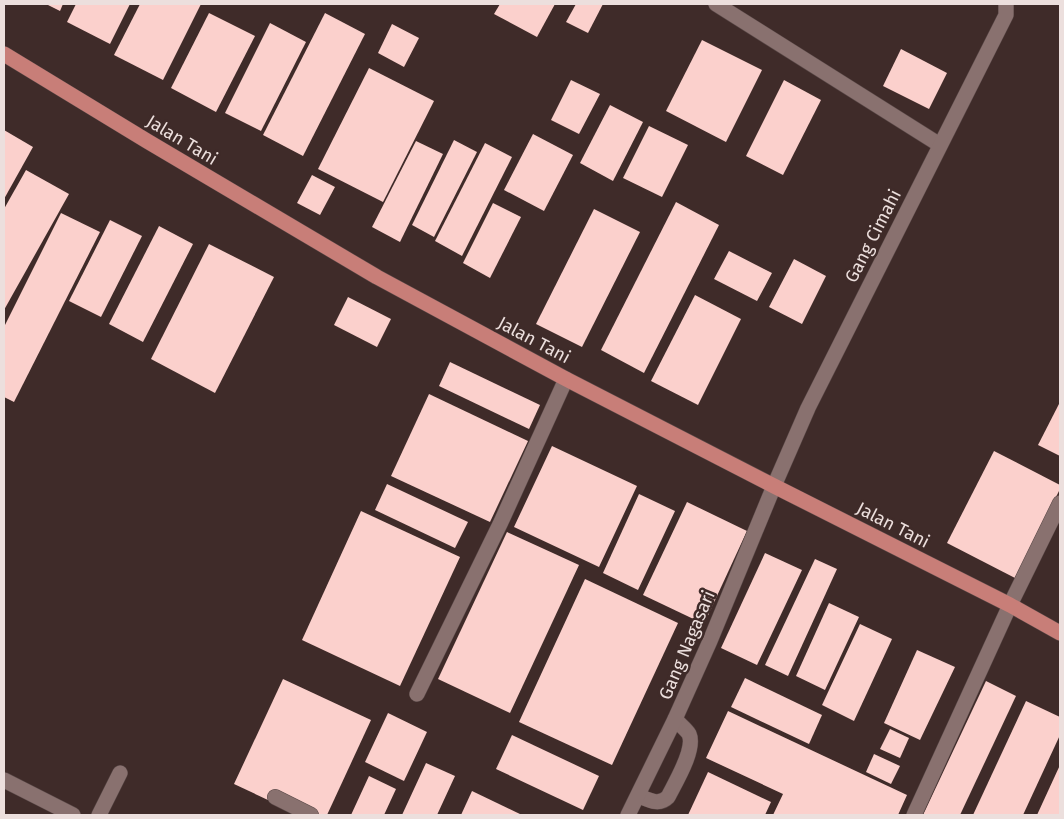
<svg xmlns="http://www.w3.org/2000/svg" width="1064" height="819" font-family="'Fira Sans',sans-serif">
<rect width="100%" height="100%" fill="#3f2b29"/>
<g fill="#fbd0cc">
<path d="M46,4H63L60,11Z"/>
<path d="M76,4H130L110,44L67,22Z"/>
<path d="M140,4H201L163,80L114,55Z"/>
<path d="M500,4H555L537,37L494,14Z"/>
<path d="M576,4H603L588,33L566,22Z"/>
<path d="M209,13L255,36L216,112L171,88Z"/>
<path d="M325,13L365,34L303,156L263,135Z"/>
<path d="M270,23L306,42L261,131L225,113Z"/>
<path d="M392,24L419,38L404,67L378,53Z"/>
<path d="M702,40L762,70L726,142L666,111Z"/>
<path d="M901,49L947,73L929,109L883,86Z"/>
<path d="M369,68L434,101L383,202L318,169Z"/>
<path d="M571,80L600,94L579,134L551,120Z"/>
<path d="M784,80L821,100L783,175L746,156Z"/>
<path d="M610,105L643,122L613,181L580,163Z"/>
<path d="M649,126L688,145L662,197L623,178Z"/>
<path d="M4,130L33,147L4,199Z"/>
<path d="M533,134L573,155L544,211L504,190Z"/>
<path d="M454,140L477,152L434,237L412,225Z"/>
<path d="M416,141L443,154L400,242L372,227Z"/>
<path d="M485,143L512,157L462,256L435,241Z"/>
<path d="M26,170L69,194L4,310V209Z"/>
<path d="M312,175L335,187L320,215L297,203Z"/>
<path d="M676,202L719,225L644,373L601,350Z"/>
<path d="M493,203L521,217L490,278L463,263Z"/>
<path d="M594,209L640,232L582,347L536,324Z"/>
<path d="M61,213L100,232L14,402L4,397V327Z"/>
<path d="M110,220L142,236L101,317L69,301Z"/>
<path d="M159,226L193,244L143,342L109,324Z"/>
<path d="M209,244L274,277L215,393L151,359Z"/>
<path d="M729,251L772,273L757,301L714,279Z"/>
<path d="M794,259L826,276L802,324L769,307Z"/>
<path d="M695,295L741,319L698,405L651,381Z"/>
<path d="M348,297L391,319L377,347L334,325Z"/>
<path d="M450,362L540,405L529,429L439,386Z"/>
<path d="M429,394L528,441L490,522L391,476Z"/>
<path d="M1060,402V456L1038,445Z"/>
<path d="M552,446L637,486L599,567L514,527Z"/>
<path d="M994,451L1060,485V489L1015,578L947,543Z"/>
<path d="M387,484L468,522L455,548L375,510Z"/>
<path d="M639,494L675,511L638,590L603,573Z"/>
<path d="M687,502L747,531L704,624L643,595Z"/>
<path d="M361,511L460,557L400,686L302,640Z"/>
<path d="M507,532L579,565L510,713L438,679Z"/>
<path d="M765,553L802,570L757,665L721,648Z"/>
<path d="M815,559L837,569L788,676L765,665Z"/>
<path d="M585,579L678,623L612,765L519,722Z"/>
<path d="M829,603L859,617L825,690L796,676Z"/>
<path d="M860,624L892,639L854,721L822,705Z"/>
<path d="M917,650L955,667L920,740L884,723Z"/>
<path d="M745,678L822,715L809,744L731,707Z"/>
<path d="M283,679L371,720L327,815H300L234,784Z"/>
<path d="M986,681L1016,696L960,815H923Z"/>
<path d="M1026,701L1060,717V735L1023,815H973Z"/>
<path d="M728,711L907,795L898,815H773L783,794L706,758Z"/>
<path d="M388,713L427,732L404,781L365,762Z"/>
<path d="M890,729L909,738L900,758L880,749Z"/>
<path d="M512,735L599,776L583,810L496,769Z"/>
<path d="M874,754L900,766L891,784L866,772Z"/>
<path d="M426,763L455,776L437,815H402Z"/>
<path d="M1060,765V815H1037Z"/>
<path d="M708,772L771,802L765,815H688Z"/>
<path d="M369,776L396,789L384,815H351Z"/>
<path d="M472,791L522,815H461Z"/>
</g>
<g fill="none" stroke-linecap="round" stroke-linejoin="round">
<g stroke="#594847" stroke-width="16">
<g id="lane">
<path d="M1010,605L1060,503"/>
<path d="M417,694L501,522L566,379"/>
<path d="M639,796C649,800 659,806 668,797C675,783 696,749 689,734C686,729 679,724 675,719"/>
<path d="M275,797L311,815"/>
</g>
</g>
<g stroke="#594847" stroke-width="16">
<g id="street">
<path d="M716,4L940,145"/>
<path d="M4,780L73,815"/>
<path d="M99,815L120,773"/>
<path d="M628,815L675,719L710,641L774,486L808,408L1006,15V4"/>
<path d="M914,815L1010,605"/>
</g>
</g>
<g stroke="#594847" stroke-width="16">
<path id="highway" d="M4,54L147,141L377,277L566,379L774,486L1010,605L1060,633"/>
</g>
<use href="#lane" stroke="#89716f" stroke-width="15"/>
<use href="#street" stroke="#89716f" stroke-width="15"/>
<use href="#highway" stroke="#c87e78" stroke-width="15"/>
</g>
<g text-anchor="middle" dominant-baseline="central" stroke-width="5" stroke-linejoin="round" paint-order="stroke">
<g font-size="18" fill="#ecdfdd" stroke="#3f2b29">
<text transform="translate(182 140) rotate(31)">Jalan Tani</text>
<text transform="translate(873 236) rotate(-63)">Gang Cimahi</text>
<text transform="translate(534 340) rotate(28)">Jalan Tani</text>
<text transform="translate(893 525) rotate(27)">Jalan Tani</text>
<text transform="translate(687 645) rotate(-67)">Gang Nagasari</text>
</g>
</g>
<rect width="1064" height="819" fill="none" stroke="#ecdfdd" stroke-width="10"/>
</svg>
